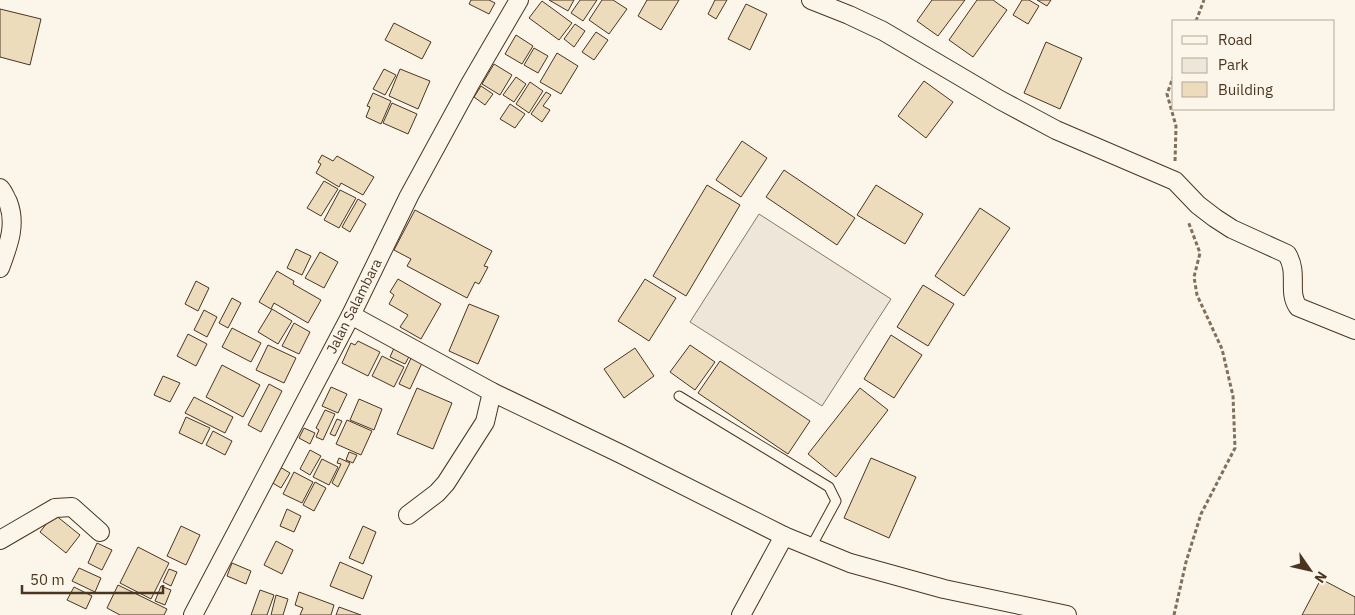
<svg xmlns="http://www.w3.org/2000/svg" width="1355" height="615" font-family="'IBM Plex Sans',sans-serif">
<rect width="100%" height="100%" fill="#fbf6e9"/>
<path fill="#ede6d9" stroke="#887966" d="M759,214L891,299L822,406L690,322Z"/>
<g fill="#ecdcbc" stroke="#4a3520">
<path d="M471,0H489L495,3L489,14L469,4Z"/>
<path d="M549,0H574L568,11Z"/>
<path d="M580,0H597L583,21L571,13Z"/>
<path d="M602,0H613L627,9L609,34L589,20Z"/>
<path d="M647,0H679L661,30L638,16Z"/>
<path d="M715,0H727L716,19L708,14Z"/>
<path d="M932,0H965L938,36L917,21Z"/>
<path d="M977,0H993L1007,10L973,57L949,40Z"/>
<path d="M1022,0H1029L1039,6L1028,24L1013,15Z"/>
<path d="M1037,0H1051L1047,6Z"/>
<path d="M542,1L572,23L559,40L529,18Z"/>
<path d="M746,4L767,14L750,50L728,39Z"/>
<path d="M0,9L41,19L30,65L0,57Z"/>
<path d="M394,23L431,42L422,59L385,40Z"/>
<path d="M575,24L585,31L574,47L564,39Z"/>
<path d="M596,32L608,40L594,60L582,52Z"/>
<path d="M516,35L533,46L522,64L505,54Z"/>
<path d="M1046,42L1082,58L1060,109L1024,93Z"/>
<path d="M534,48L548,56L538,73L524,65Z"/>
<path d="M557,53L578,66L561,94L540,82Z"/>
<path d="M494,64L512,75L500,95L482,84Z"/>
<path d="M384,69L396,75L385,95L373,89Z"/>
<path d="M400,69L430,81L418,109L389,96Z"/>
<path d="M516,77L526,84L514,102L503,95Z"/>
<path d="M924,81L953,102L926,138L898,116Z"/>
<path d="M530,82L543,91L529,113L516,104Z"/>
<path d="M481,86L493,94L485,105L474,97Z"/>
<path d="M546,92L551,95L543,106L550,110L542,122L531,114Z"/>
<path d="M373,93L391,101L381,124L366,117L370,107L367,106Z"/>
<path d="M392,103L417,114L408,134L383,123Z"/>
<path d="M510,104L525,114L515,128L500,119Z"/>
<path d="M742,141L767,158L741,197L716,180Z"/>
<path d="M322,155L333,161L337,156L374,177L363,195L341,183L339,187L316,173L321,164L318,162Z"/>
<path d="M784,170L855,218L837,245L766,197Z"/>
<path d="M324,181L338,189L321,216L307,208Z"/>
<path d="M707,185L740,205L686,296L653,276Z"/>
<path d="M876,185L923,214L905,244L857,215Z"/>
<path d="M340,190L356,198L339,228L324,220Z"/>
<path d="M358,199L366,204L350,232L342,227Z"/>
<path d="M980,208L1010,228L964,296L935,276Z"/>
<path d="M415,210L492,251L484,266L488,267L479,284L475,282L467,298L407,266L411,259L394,250Z"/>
<path d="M296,249L311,256L302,275L287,268Z"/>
<path d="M320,252L338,262L324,288L305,278Z"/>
<path d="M277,271L294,281L293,284L321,300L308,323L274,303L271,309L259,302Z"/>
<path d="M398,279L441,304L421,339L400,327L408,315L389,304L394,295L390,292Z"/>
<path d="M645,279L676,298L649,341L618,321Z"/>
<path d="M196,281L209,288L198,311L185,304Z"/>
<path d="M923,285L954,304L928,346L897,327Z"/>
<path d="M232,298L241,303L228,328L219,323Z"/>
<path d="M469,304L499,316L478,364L449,351Z"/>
<path d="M272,309L292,321L278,344L258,332Z"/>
<path d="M204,310L217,317L207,337L194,330Z"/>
<path d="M294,323L310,332L299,354L282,346Z"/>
<path d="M232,328L261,343L251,362L222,347Z"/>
<path d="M188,334L207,344L196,366L177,356Z"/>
<path d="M891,335L922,355L894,398L864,379Z"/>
<path d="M358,341L380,352L368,376L342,363L351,343L355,345Z"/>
<path d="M268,345L296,358L284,383L256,370Z"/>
<path d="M690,345L715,362L695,390L670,372Z"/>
<path d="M394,348L410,355L405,364L390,357Z"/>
<path d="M635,348L654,376L624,398L604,369Z"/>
<path d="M382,356L404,367L394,387L372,376Z"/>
<path d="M412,356L423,361L410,389L399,384Z"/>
<path d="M720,361L810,421L788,454L698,393Z"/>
<path d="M222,365L260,385L243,417L206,397Z"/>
<path d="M163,376L180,383L170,402L154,395Z"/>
<path d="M269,384L282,391L261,432L248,425Z"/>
<path d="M331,387L347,394L338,413L322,406Z"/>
<path d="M417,388L452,403L433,449L397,434Z"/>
<path d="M860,388L888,410L836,477L808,454Z"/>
<path d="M194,397L233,417L225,433L185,413Z"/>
<path d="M359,399L382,409L374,430L350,420Z"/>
<path d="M325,410L335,414L323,440L316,437L319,430L316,428Z"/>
<path d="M186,417L210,428L202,444L179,433Z"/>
<path d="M337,419L342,421L335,436L330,434Z"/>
<path d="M347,420L372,431L361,455L336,444Z"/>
<path d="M304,428L315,433L310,444L299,438Z"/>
<path d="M213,431L232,441L225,455L206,445Z"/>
<path d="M310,450L321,456L310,475L300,469Z"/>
<path d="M349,452L357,455L353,463L346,460Z"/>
<path d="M339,458L350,463L338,487L332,483L341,464L337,463Z"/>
<path d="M871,458L916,477L889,538L844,518Z"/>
<path d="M322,459L338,467L329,485L313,477Z"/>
<path d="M280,467L290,473L281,488L271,482Z"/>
<path d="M294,472L313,482L302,503L283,494Z"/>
<path d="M315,482L326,488L314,511L303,505Z"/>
<path d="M287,509L301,516L294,532L280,526Z"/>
<path d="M54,514L80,535L66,553L40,532Z"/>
<path d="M181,526L200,535L186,565L167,556Z"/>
<path d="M363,526L376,532L363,564L349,558Z"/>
<path d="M276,541L293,550L282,574L264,565Z"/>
<path d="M97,543L112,550L102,570L88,563Z"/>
<path d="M138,547L169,563L151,599L120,583Z"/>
<path d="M340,562L372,576L363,599L330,586Z"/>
<path d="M232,563L251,571L246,584L227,576Z"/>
<path d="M79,568L101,578L95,592L72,581Z"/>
<path d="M169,569L177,572L171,586L163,582Z"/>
<path d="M1321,579L1355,597V615H1302Z"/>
<path d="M118,585L167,609L164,615H120L107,608Z"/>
<path d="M161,586L171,590L165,605L155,601Z"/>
<path d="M74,587L92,596L86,609L67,600Z"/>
<path d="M260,590L274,595L267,615H251Z"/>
<path d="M299,592L334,605L331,615H300L303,608L295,605Z"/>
<path d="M276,595L288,599L283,615H271Z"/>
<path d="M339,607L361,615H336Z"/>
</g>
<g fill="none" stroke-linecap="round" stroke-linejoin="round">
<g stroke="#4a3520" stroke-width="11">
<path id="lane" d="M679,396L829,487L836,501L811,547"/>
</g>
<g stroke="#4a3520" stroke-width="20">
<g id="street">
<path d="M811,0L849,15L883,31L1000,100L1056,130L1175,181L1198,205L1215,218L1232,229L1287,254C1299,274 1287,291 1298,307L1355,330"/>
<path d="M0,188C4,192 5,197 8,202C17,225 8,246 0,268"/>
<path d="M351,315L492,392L621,454L784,536L850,563L944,589L1067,615"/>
<path d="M408,515L437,493L446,483L485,422L492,392"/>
<path d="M0,540L55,508L72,507L100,532"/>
<path d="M193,615L351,315L409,196L470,84L519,0"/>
<path d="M741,615L784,536"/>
</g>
</g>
<g stroke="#7f6f5c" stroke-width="3" stroke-dasharray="4 2.5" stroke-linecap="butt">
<path d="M1196,21L1204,0"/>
<path d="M1174,75L1167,94L1176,126L1175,162"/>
<path d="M1174,615L1186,562L1201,514L1235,448L1233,396L1222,349L1197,295L1194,277L1200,253L1188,221"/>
</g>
<use href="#lane" stroke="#fbf6e9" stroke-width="9"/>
<use href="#street" stroke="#fbf6e9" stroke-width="18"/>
</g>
<g text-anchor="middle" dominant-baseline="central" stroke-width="4" stroke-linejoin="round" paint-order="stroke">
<g font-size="14" fill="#4a3520" stroke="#fbf6e9">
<text transform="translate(354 306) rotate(-63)">Jalan Salambara</text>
</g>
</g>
<rect x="1172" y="20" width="162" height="90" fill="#fbf6e9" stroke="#b4a999"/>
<rect x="1182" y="36" width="25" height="8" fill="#fbf6e9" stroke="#b4a999"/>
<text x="1218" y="45" font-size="15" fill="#4a3520">Road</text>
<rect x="1182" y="58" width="25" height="15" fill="#ede6d9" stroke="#b4a999"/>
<text x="1218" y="70" font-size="15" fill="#4a3520">Park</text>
<rect x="1182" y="82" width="25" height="15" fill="#ecdcbc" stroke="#b4a999"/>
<text x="1218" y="95" font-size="15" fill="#4a3520">Building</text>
<g transform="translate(1310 570) rotate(124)" stroke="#fbf6e9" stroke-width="4" paint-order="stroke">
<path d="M0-4L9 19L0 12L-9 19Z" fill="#4a3520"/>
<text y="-8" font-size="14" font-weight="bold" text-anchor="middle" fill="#4a3520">N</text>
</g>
<path d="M22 585v8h141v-8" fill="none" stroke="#4a3520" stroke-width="2.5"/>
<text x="30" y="585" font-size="15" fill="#4a3520" stroke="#fbf6e9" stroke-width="4" paint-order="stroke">50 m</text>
</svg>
